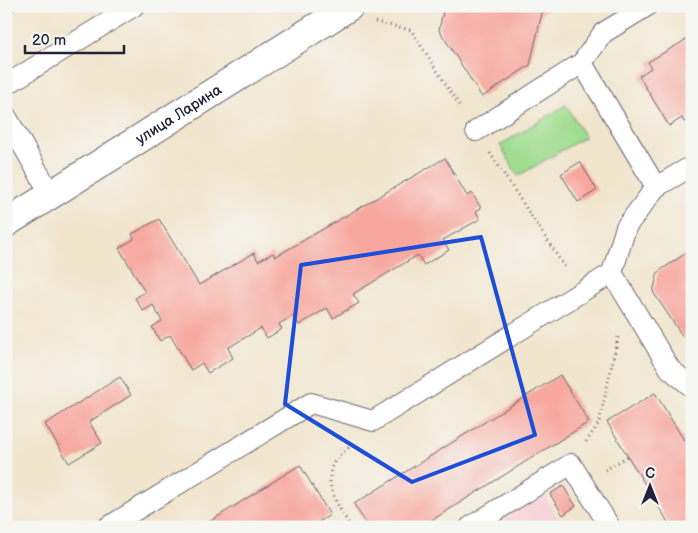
<svg xmlns="http://www.w3.org/2000/svg" width="698" height="533" font-family="'Balsamiq Sans',sans-serif">
<rect width="100%" height="100%" fill="#f6f6f2"/>
<filter id="ink" filterUnits="userSpaceOnUse"><feTurbulence type="fractalNoise" baseFrequency=".02" numOctaves="2"/><feDisplacementMap in="SourceGraphic" scale="10" xChannelSelector="R" yChannelSelector="G"/><feConvolveMatrix kernelMatrix="1 2 1 2 8 2 1 2 1" color-interpolation-filters="sRGB"/></filter>
<filter id="wash" filterUnits="userSpaceOnUse"><feTurbulence type="fractalNoise" baseFrequency=".0096" numOctaves="4" result="noise"/><feDisplacementMap in="SourceGraphic" scale="20" xChannelSelector="R" yChannelSelector="G"/><feGaussianBlur stdDeviation="1.12" result="paint"/><feColorMatrix in="noise" values="0 0 0 0 0 0 0 0 0 0 0 0 0 0 0 0 0 1.4 0 .05"/><feComposite in="paint" operator="in"/></filter>
<g filter="url(#wash)">
<rect width="100%" height="100%" fill="#f1e5cd"/>
<path fill="#f7cfd5" d="M544,495L563,527H493Z"/>
<path fill="#a1dd91" stroke="#628066" d="M566,105L585,137L518,176L500,145Z"/>
<g id="blocks">
<g fill="#f7a79e">
<path d="M6,6H20L9,13Z"/>
<path d="M444,6H552L542,13L530,65L482,97L439,30Z"/>
<path d="M692,36V118L684,122L682,118L669,126L639,76L651,68L648,62Z"/>
<path d="M445,158L467,196L472,193L481,208L476,211L480,219L443,240L449,250L424,265L418,255L353,294L359,303L333,318L327,308L299,325L293,316L279,324L282,329L267,338L261,328L228,348L233,358L208,373L202,363L191,370L170,335L160,341L152,327L162,321L153,305L143,311L135,298L145,292L119,248L134,239L132,234L159,219L199,285L254,253L258,261L273,253L275,257Z"/>
<path d="M580,162L597,190L578,202L561,174Z"/>
<path d="M692,249V331L683,337L653,292L658,272Z"/>
<path d="M560,375L589,422L421,527H368L354,504Z"/>
<path d="M120,377L131,395L89,422L102,443L69,463L45,424Z"/>
<path d="M655,393L692,453V527H671L607,422Z"/>
<path d="M300,465L330,515L311,527H201Z"/>
<path d="M563,486L576,506L563,515L550,494Z"/>
</g>
</g>
</g>
<g filter="url(#ink)">
<use href="#blocks" fill-opacity="0" stroke="#6a666e" stroke-width="1"/>
<g fill="none" stroke-linecap="round" stroke-linejoin="round">
<g stroke="#6a666e" stroke-width="22">
<g id="lane">
<path d="M6,85L134,6"/>
<path d="M6,116L51,195"/>
<path d="M476,131L582,63"/>
<path d="M656,187L692,166"/>
<path d="M612,273L670,369L692,387"/>
<path d="M108,527L311,403L373,421L612,273L626,227L656,187L582,63L603,33L647,6"/>
<path d="M470,527L571,464L610,527"/>
</g>
</g>
<g stroke="#6a666e" stroke-width="30">
<g id="street">
<path id="s1" d="M6,223L350,6"/>
</g>
</g>
<g stroke="#6a666e" stroke-width="3" stroke-dasharray="1 4" stroke-linecap="butt">
<path d="M375,22L411,30L461,108"/>
<path d="M490,153L566,269"/>
<path d="M586,442L599,423L618,337"/>
<path d="M605,470L628,456"/>
<path d="M351,527C340,509 323,486 333,464C337,457 347,450 352,444"/>
<path d="M661,527L668,522"/>
</g>
<use href="#lane" stroke="#fff" stroke-width="20"/>
<use href="#street" stroke="#fff" stroke-width="28"/>
</g>
</g>
<path fill="none" stroke="#1d4ed8" stroke-width="4" stroke-linejoin="round" d="M481,237L535,435L412,482L285,404L301,265Z"/>
<g text-anchor="middle" dominant-baseline="central" stroke-width="4" stroke-linejoin="round" paint-order="stroke">
<g font-size="15" fill="#22223b" stroke="#f6f6f2">
<text stroke="none"><textPath href="#s1" startOffset="204">улица Ларина</textPath></text>
</g>
</g>
<rect width="698" height="533" fill="none" stroke="#f6f6f2" stroke-width="25"/>
<g transform="translate(650 486)" stroke="#f6f6f2" stroke-width="4" paint-order="stroke">
<path d="M0-4L9 19L0 12L-9 19Z" fill="#22223b"/>
<text y="-8" font-size="14" font-weight="bold" text-anchor="middle" fill="#22223b">С</text>
</g>
<path d="M25 45v8h99v-8" fill="none" stroke="#22223b" stroke-width="2.5"/>
<text x="32" y="45" font-size="15" fill="#22223b" stroke="#f6f6f2" stroke-width="4" paint-order="stroke">20 m</text>
</svg>
